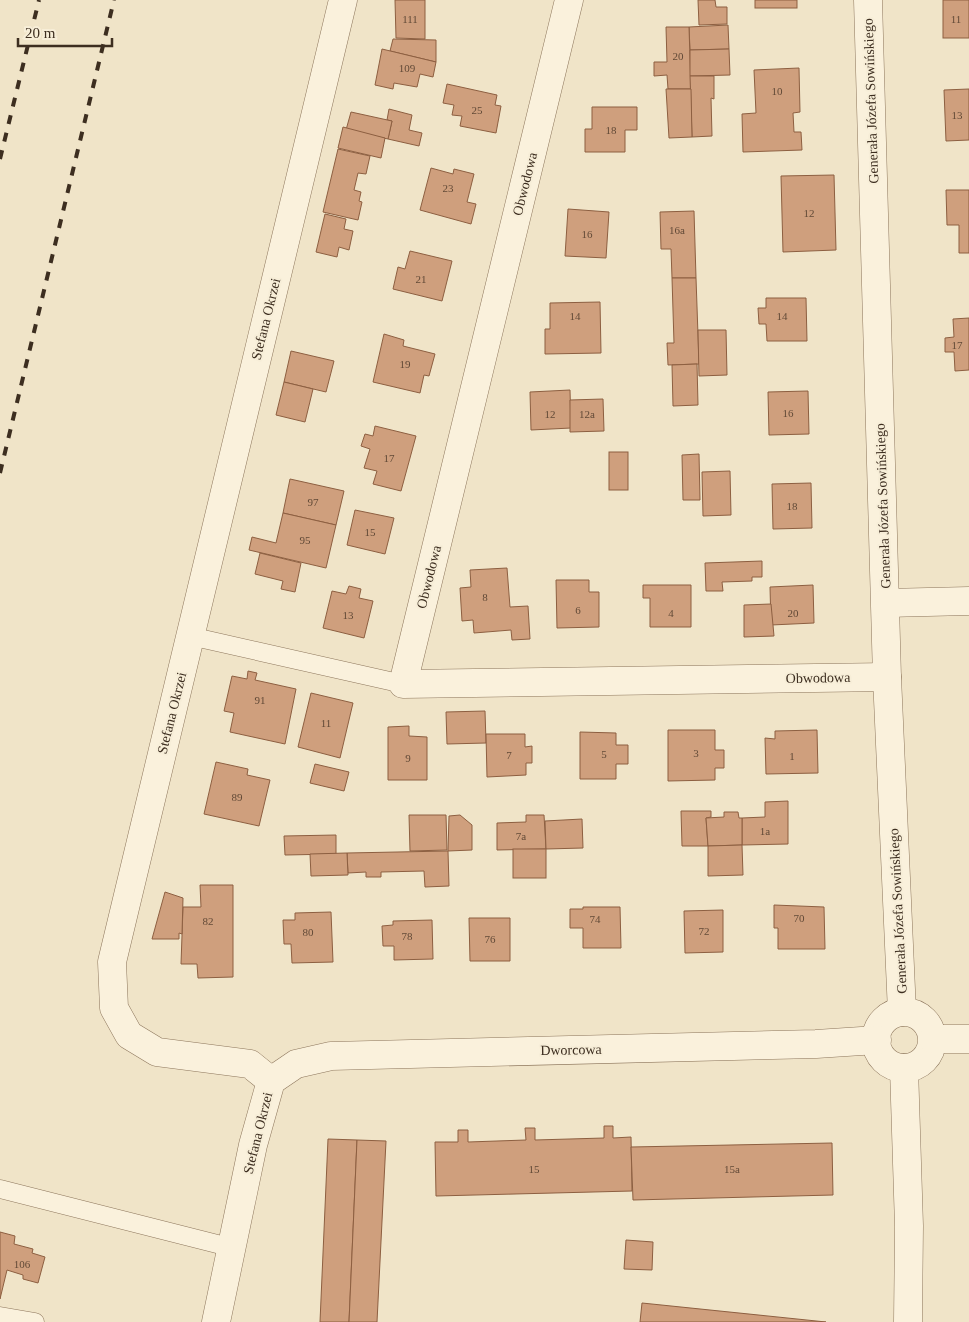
<svg xmlns="http://www.w3.org/2000/svg" width="969" height="1322" font-family="Georgia,serif">
<rect width="100%" height="100%" fill="#f0e4c8"/>
<g fill="#cf9f7d" stroke="#8d5f41">
<path d="M395,0H425V39L396,38Z"/>
<path d="M698,0H715L716,7H727V24L699,25Z"/>
<rect x="755" y="0" width="42" height="8"/>
<rect x="943" y="0" width="26" height="38"/>
<path d="M728,25L729,49L690,50L689,27Z"/>
<path d="M666,27H689L691,89H668L667,75L654,76V62H667Z"/>
<path d="M393,39L436,40V62L390,51Z"/>
<path d="M382,49L436,62L433,77L420,74L417,87L394,83L393,89L375,85Z"/>
<path d="M729,49L730,75L690,76V50Z"/>
<path d="M799,68L800,112L793,113L794,132H801L802,150L743,152L742,114L756,113L754,70Z"/>
<path d="M690,76H714V99L711,98L712,136L692,137Z"/>
<path d="M447,84L497,95L495,105L501,106L496,133L460,126L462,116L452,115L454,105L443,103Z"/>
<path d="M666,89H691L692,137L669,138Z"/>
<path d="M969,89V140L946,141L944,90Z"/>
<path d="M592,107H637V130H625V152H585V129H592Z"/>
<path d="M389,109L412,115L409,130L422,133L419,146L388,139L392,121L387,120Z"/>
<path d="M351,112L392,121L388,139L346,130Z"/>
<path d="M343,127L385,138L381,158L338,148Z"/>
<path d="M338,149L370,156L366,174L358,173L354,190L361,192L359,201L362,202L358,220L323,212Z"/>
<path d="M431,168L453,174L454,169L474,174L467,202L476,204L471,224L420,210Z"/>
<path d="M834,175L836,250L783,252L781,176Z"/>
<path d="M946,190H969V253H959V225H947Z"/>
<path d="M568,209L609,212L606,258L565,256Z"/>
<path d="M694,211L696,278H672L671,249H661L660,212Z"/>
<path d="M325,214L346,219L344,229L353,231L349,250L339,247L337,257L316,252Z"/>
<path d="M410,251L452,261L442,301L393,289L398,267L405,269Z"/>
<path d="M672,278H696L699,364L668,365L667,343H674Z"/>
<path d="M766,298H806L807,341H767L766,324H759L758,308H766Z"/>
<path d="M600,302L601,353L545,354V329H550V303Z"/>
<path d="M969,318V370L955,371L954,352H945V338L954,337L953,319Z"/>
<path d="M698,330H726L727,375L699,376Z"/>
<path d="M384,334L404,340L403,346L435,354L429,376L424,375L420,393L373,382Z"/>
<path d="M291,351L334,361L326,392L284,382Z"/>
<path d="M697,364L698,405L673,406L672,365Z"/>
<path d="M284,382L313,389L305,422L276,415Z"/>
<path d="M570,390L571,428L531,430L530,392Z"/>
<path d="M808,391L809,434L769,435L768,392Z"/>
<path d="M603,399L604,431L570,432V400Z"/>
<path d="M375,426L416,436L401,491L373,484L377,471L364,468L370,449L361,446L365,434L373,436Z"/>
<rect x="609" y="452" width="19" height="38"/>
<path d="M699,454L700,500H683L682,455Z"/>
<path d="M730,471L731,515L703,516L702,472Z"/>
<path d="M290,479L344,491L336,525L283,513Z"/>
<path d="M811,483L812,528L773,529L772,484Z"/>
<path d="M355,510L394,518L385,554L347,545Z"/>
<path d="M283,513L336,525L326,568L249,550L252,537L276,543Z"/>
<path d="M260,553L301,563L295,592L281,589L283,581L255,574Z"/>
<path d="M762,561V577H752V581L722,582L723,591H706L705,563Z"/>
<path d="M507,568L510,607L528,606L530,639L512,640L511,630L474,633L473,620L462,621L460,588L471,587L470,570Z"/>
<path d="M556,580H589V592H599V627L557,628Z"/>
<path d="M643,585H691V627H650V598H643Z"/>
<path d="M813,585L814,623L771,625L770,587Z"/>
<path d="M349,586L361,589L359,598L373,601L364,638L323,628L332,591L346,594Z"/>
<path d="M771,604L774,636L744,637V605Z"/>
<path d="M248,671L257,673L255,680L296,689L285,744L230,732L234,713L224,711L232,676L247,679Z"/>
<path d="M311,693L353,703L340,758L298,747Z"/>
<path d="M485,711L486,743L447,744L446,712Z"/>
<path d="M409,726V736L427,737V780H388V727Z"/>
<path d="M668,730H715V750H724V768H715V780L668,781Z"/>
<path d="M817,730L818,773L766,774L765,738L775,739V731Z"/>
<path d="M580,732L616,733V745H628V764H616V779H580Z"/>
<path d="M486,734H525V747L532,746V763H526V775L487,777Z"/>
<path d="M216,762L248,769L247,775L270,780L259,826L204,814Z"/>
<path d="M315,764L349,772L344,791L310,783Z"/>
<path d="M788,801V844L742,845V818L765,817V802Z"/>
<path d="M681,811H711V817L706,818L708,846H682Z"/>
<path d="M724,812H738L739,818H742V845L708,846L706,818L724,817Z"/>
<path d="M409,815H446L447,850L410,851Z"/>
<path d="M460,815L472,825V850L448,851L449,816Z"/>
<path d="M526,815H544L546,849L497,850V823L526,822Z"/>
<path d="M582,819L583,848L546,849L545,821Z"/>
<path d="M336,835V854L285,855L284,836Z"/>
<path d="M742,845L743,875L708,876V846Z"/>
<rect x="513" y="849" width="33" height="29"/>
<path d="M448,851L449,886L425,887L424,871L381,872V877H366V872L348,873L347,853Z"/>
<path d="M347,853L348,875L311,876L310,854Z"/>
<path d="M200,885H233V977L198,978L197,964H181L183,907H201Z"/>
<path d="M165,892L183,898L182,934L179,933V939H152Z"/>
<path d="M774,905L824,907L825,949H778V928H774Z"/>
<path d="M583,907H620L621,948H583V928H570V909H583Z"/>
<path d="M723,910V952L685,953L684,911Z"/>
<path d="M331,912L333,962L292,963L291,944H284L283,920H295V913Z"/>
<path d="M469,918H510V961H470Z"/>
<path d="M432,920L433,959L394,960V946H383L382,926L393,925V921Z"/>
<path d="M604,1126H613V1138L631,1137L632,1191L436,1196L435,1142H458V1130H468V1142L526,1140L525,1128H535V1140L604,1138Z"/>
<path d="M328,1139L357,1140L349,1322H320Z"/>
<path d="M357,1140L386,1141L377,1322H349Z"/>
<path d="M832,1143L833,1195L633,1200L631,1147Z"/>
<path d="M0,1232L15,1236L14,1244L33,1249L32,1253L45,1257L38,1283L23,1279V1275L7,1270L0,1299Z"/>
<path d="M626,1240L653,1242L652,1270L624,1269Z"/>
<path d="M642,1303L826,1322H640Z"/>
</g>
<g fill="none" stroke-linecap="round" stroke-linejoin="round">
<g stroke="#8d765c" stroke-width="19">
<g id="service">
<path d="M190,636L403,684"/>
<path d="M0,1189L233,1248"/>
<path d="M0,1316L35,1322"/>
</g>
</g>
<g stroke="#8d765c" stroke-width="29">
<g id="minor">
<path d="M569,0L403,684L887,677"/>
<path d="M868,0L887,677L902,1012"/>
<path d="M886,603L969,601"/>
<path d="M271,1081L250,1064L157,1052L129,1035L114,1008L112,962L343,0"/>
</g>
</g>
<g stroke="#8d765c" stroke-width="29">
<g id="tertiary">
<circle cx="904" cy="1040" r="28"/>
<path d="M933,1039H969"/>
<path d="M904,1068L909,1226L908,1322"/>
<path d="M216,1322L253,1145L271,1081L296,1064L331,1056L816,1044L877,1040"/>
</g>
</g>
<use href="#service" stroke="#faf1dc" stroke-width="18"/>
<use href="#minor" stroke="#faf1dc" stroke-width="28"/>
<use href="#tertiary" stroke="#faf1dc" stroke-width="28"/>
<g stroke="#3d2e20" stroke-width="4" stroke-dasharray="9 9" stroke-linecap="butt">
<path d="M0,159L39,0"/>
<path d="M0,473L114,0"/>
</g>
</g>
<g text-anchor="middle" dominant-baseline="central" stroke-width="4" stroke-linejoin="round" paint-order="stroke">
<g font-size="11" fill="#624a37">
<text x="410" y="19">111</text>
<text x="956" y="19">11</text>
<text x="678" y="56">20</text>
<text x="407" y="68">109</text>
<text x="777" y="91">10</text>
<text x="477" y="110">25</text>
<text x="957" y="115">13</text>
<text x="611" y="130">18</text>
<text x="448" y="188">23</text>
<text x="809" y="213">12</text>
<text x="677" y="230">16a</text>
<text x="587" y="234">16</text>
<text x="421" y="279">21</text>
<text x="575" y="316">14</text>
<text x="782" y="316">14</text>
<text x="957" y="345">17</text>
<text x="405" y="364">19</text>
<text x="788" y="413">16</text>
<text x="550" y="414">12</text>
<text x="587" y="414">12a</text>
<text x="389" y="458">17</text>
<text x="313" y="502">97</text>
<text x="792" y="506">18</text>
<text x="370" y="532">15</text>
<text x="305" y="540">95</text>
<text x="485" y="597">8</text>
<text x="578" y="610">6</text>
<text x="671" y="613">4</text>
<text x="793" y="613">20</text>
<text x="348" y="615">13</text>
<text x="260" y="700">91</text>
<text x="326" y="723">11</text>
<text x="696" y="753">3</text>
<text x="604" y="754">5</text>
<text x="509" y="755">7</text>
<text x="792" y="756">1</text>
<text x="408" y="758">9</text>
<text x="237" y="797">89</text>
<text x="765" y="831">1a</text>
<text x="521" y="836">7a</text>
<text x="799" y="918">70</text>
<text x="595" y="919">74</text>
<text x="208" y="921">82</text>
<text x="704" y="931">72</text>
<text x="308" y="932">80</text>
<text x="407" y="936">78</text>
<text x="490" y="939">76</text>
<text x="534" y="1169">15</text>
<text x="732" y="1169">15a</text>
<text x="22" y="1264">106</text>
</g>
<g font-size="14" fill="#3d2e20" stroke="#f7eed8">
<text transform="translate(871 101) rotate(-92)">Generała Józefa Sowińskiego</text>
<text transform="translate(525 184) rotate(-76)">Obwodowa</text>
<text transform="translate(266 319) rotate(-76)">Stefana Okrzei</text>
<text transform="translate(883 506) rotate(-92)">Generała Józefa Sowińskiego</text>
<text transform="translate(429 577) rotate(-76)">Obwodowa</text>
<text transform="translate(818 678) rotate(-1)">Obwodowa</text>
<text transform="translate(172 713) rotate(-76)">Stefana Okrzei</text>
<text transform="translate(898 911) rotate(-93)">Generała Józefa Sowińskiego</text>
<text transform="translate(571 1050) rotate(-1)">Dworcowa</text>
<text transform="translate(258 1133) rotate(-76)">Stefana Okrzei</text>
</g>
</g>
<path d="M18 38v8h94v-8" fill="none" stroke="#3d2e20" stroke-width="2.5"/>
<text x="25" y="38" font-size="15" fill="#3d2e20" stroke="#f7eed8" stroke-width="4" paint-order="stroke">20 m</text>
</svg>
